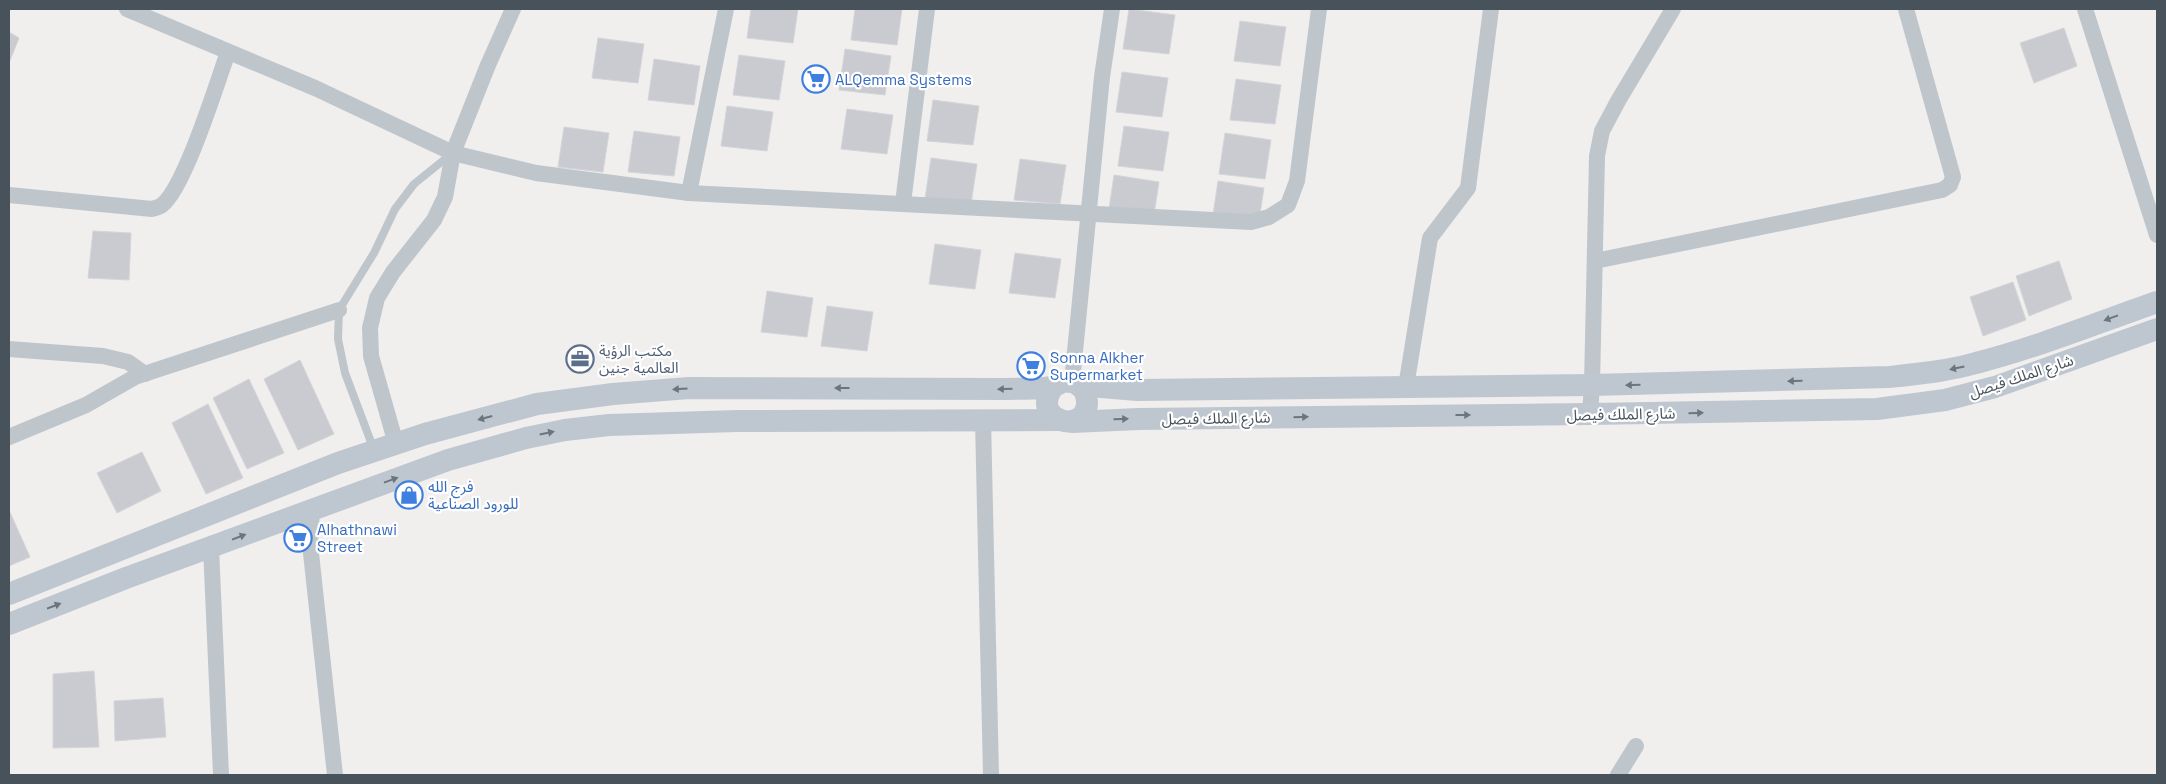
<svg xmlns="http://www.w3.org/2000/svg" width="2166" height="784" font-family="'Space Grotesk','Noto Sans Arabic',sans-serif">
<rect width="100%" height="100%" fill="#f1eeee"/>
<g fill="#c9cbd0" stroke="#d3d5d9">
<path d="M751,9H798L793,43L747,38Z"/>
<path d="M855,9H902L897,45L851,40Z"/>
<path d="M1129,9L1175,15L1169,54L1123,49Z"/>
<path d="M1240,21L1286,27L1280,66L1234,61Z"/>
<path d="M2064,28L2077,66L2034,83L2020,43Z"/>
<path d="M9,32L19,38L9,63Z"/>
<path d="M598,38L644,44L638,83L592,78Z"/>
<path d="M845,49L891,56L885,95L839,90Z"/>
<path d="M739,55L785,61L779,100L733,95Z"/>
<path d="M654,59L700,66L694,105L648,100Z"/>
<path d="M1122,72L1168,78L1162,117L1116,112Z"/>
<path d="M1236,79L1281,85L1275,124L1230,120Z"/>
<path d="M933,100L979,106L973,145L927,141Z"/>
<path d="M727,106L773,112L767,151L721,146Z"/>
<path d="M847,109L893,115L887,154L841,149Z"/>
<path d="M1124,126L1169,132L1163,171L1118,166Z"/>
<path d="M564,127L609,133L603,172L558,167Z"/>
<path d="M634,131L680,137L674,176L628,172Z"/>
<path d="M1225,133L1271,140L1265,179L1219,174Z"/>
<path d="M931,158L977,164L971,204L925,199Z"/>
<path d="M1020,159L1066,165L1060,204L1014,200Z"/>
<path d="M1114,175L1159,182L1153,221L1108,216Z"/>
<path d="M1218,181L1264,188L1258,227L1212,222Z"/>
<path d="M93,231L131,233L129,280L88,278Z"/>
<path d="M935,244L981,250L975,289L929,284Z"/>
<path d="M1015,253L1061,259L1055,298L1009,293Z"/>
<path d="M2059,261L2072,299L2029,316L2016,276Z"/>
<path d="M2013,282L2026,320L1983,336L1970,297Z"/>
<path d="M767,291L813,298L807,337L761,332Z"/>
<path d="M827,306L873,312L867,351L821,346Z"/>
<path d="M300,360L334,434L298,450L264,379Z"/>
<path d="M249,379L284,453L247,469L213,398Z"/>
<path d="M208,404L243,478L206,494L172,423Z"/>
<path d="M142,452L161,491L117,513L97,473Z"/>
<path d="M9,510L30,557L9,566Z"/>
<path d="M94,671L99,747L53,748V674Z"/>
<path d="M163,698L166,737L115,741L114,701Z"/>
</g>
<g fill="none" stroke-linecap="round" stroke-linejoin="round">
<path stroke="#bec6cc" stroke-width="8" d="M374,450L345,373L338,339L339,310L374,253L395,209L414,184L450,155"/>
<g stroke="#bec6cc" stroke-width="16">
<path d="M127,9L315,88L453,153L536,173L689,193"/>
<path d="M726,9L689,193L1251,222L1269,217L1288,205L1297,181L1319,9"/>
<path d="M2085,9L2157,235"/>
<path d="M9,195L152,209C155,208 160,207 162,205C185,187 217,83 228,52"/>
<path d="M903,203L927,9"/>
<path d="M1595,261L1942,190L1950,185L1953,177L1906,9"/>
<path d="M9,349L103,356L128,362L145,374"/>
<path d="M1072,382L1102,77L1112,9"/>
<path d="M1406,387L1430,238L1468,188L1491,9"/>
<path d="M1590,414L1592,385L1597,156L1602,131L1618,101L1673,9"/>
<path d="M983,420L991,775"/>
<path d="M9,437L86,405L135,377L339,310"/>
<path d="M396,444L371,356L370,328L377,298L393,272L434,220L445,197L453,153L488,65L513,9"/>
<path d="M312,509L310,544L335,775"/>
<path d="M211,547L221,775"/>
<path d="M1618,775L1636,746"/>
</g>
<g stroke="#bec7d0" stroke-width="22">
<path d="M1078,385L1137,390L1592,385L1889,377C1918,374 1948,371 1976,363C2038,347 2097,323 2157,302"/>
<path d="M1072,422L1139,419L1590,414L1877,409L1945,400L1995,387L2157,329"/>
<path d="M9,594L338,463L425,434L537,404L613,394L689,388L1004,389C1016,388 1044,390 1054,386C1058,385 1060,382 1064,382C1070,381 1075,382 1079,385C1084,389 1087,396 1087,402C1087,437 1027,420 1054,386"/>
<path d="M9,624L126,578L448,460L526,438L565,430L609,425L737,421L1059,420"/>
</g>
</g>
<defs><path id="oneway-solid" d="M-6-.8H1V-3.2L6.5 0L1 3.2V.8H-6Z" transform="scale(1.25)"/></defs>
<g fill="#6b757d">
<use href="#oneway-solid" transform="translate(2111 318) rotate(160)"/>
<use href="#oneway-solid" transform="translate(1957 368) rotate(168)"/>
<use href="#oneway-solid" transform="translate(1795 381) rotate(178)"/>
<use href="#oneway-solid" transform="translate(1633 385) rotate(179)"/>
<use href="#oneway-solid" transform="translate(842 388) rotate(180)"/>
<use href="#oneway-solid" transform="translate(680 389) rotate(176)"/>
<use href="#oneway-solid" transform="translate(1005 389) rotate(179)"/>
<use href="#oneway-solid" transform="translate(1696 413) rotate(-1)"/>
<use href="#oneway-solid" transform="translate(1463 415)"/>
<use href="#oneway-solid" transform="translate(1301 417) rotate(-1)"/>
<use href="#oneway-solid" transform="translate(485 418) rotate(165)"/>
<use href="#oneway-solid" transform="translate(1121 419) rotate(-2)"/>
<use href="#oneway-solid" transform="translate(547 433) rotate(-12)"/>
<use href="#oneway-solid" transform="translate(391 480) rotate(-20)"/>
<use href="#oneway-solid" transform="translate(239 537) rotate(-21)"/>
<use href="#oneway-solid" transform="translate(54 606) rotate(-21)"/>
</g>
<defs>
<g id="supermarket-ring" transform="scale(1.4375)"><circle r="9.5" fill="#fff" stroke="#3f7fe0" stroke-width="1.5"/><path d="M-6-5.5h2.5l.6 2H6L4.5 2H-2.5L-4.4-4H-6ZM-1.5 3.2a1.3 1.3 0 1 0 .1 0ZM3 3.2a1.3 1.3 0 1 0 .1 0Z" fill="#3f7fe0"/></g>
<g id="office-ring" transform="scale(1.4375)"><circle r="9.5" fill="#fff" stroke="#5c6f8a" stroke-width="1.5"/><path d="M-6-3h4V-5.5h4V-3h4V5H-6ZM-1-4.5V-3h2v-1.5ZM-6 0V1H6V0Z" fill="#5c6f8a"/></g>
<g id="shop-ring" transform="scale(1.4375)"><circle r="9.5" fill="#fff" stroke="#3f7fe0" stroke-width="1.5"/><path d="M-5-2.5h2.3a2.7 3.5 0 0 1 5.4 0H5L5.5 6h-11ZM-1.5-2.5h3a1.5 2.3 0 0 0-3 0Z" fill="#3f7fe0"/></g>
</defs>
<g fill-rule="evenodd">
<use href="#supermarket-ring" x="816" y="79"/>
<use href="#office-ring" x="580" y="359"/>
<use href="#supermarket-ring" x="1031" y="366"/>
<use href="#shop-ring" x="409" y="495"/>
<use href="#supermarket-ring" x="298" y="538"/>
</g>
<g text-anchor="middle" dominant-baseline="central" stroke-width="4.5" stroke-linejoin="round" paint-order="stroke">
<g font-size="15" fill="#366cbe" stroke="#fff" text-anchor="start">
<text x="835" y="79">ALQemma Systems</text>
<text x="1050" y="357">Sonna Alkher<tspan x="1050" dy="17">Supermarket</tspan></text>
<text x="428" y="486">فرج الله<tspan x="428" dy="17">للورود الصناعية</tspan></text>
<text x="317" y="529">Alhathnawi<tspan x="317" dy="17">Street</tspan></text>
</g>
<g font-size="15" fill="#4e5e75" stroke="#fff" text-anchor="start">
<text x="599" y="350">مكتب الرؤية<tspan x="599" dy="17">العالمية جنين</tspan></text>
</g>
<g font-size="15" fill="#48525a" stroke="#fff">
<text transform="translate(2021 376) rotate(-18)">شارع الملك فيصل</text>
<text transform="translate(1621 414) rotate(-1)">شارع الملك فيصل</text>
<text transform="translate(1216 418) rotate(-1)">شارع الملك فيصل</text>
</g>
</g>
<rect width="2166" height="784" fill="none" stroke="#48525a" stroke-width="20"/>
</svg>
